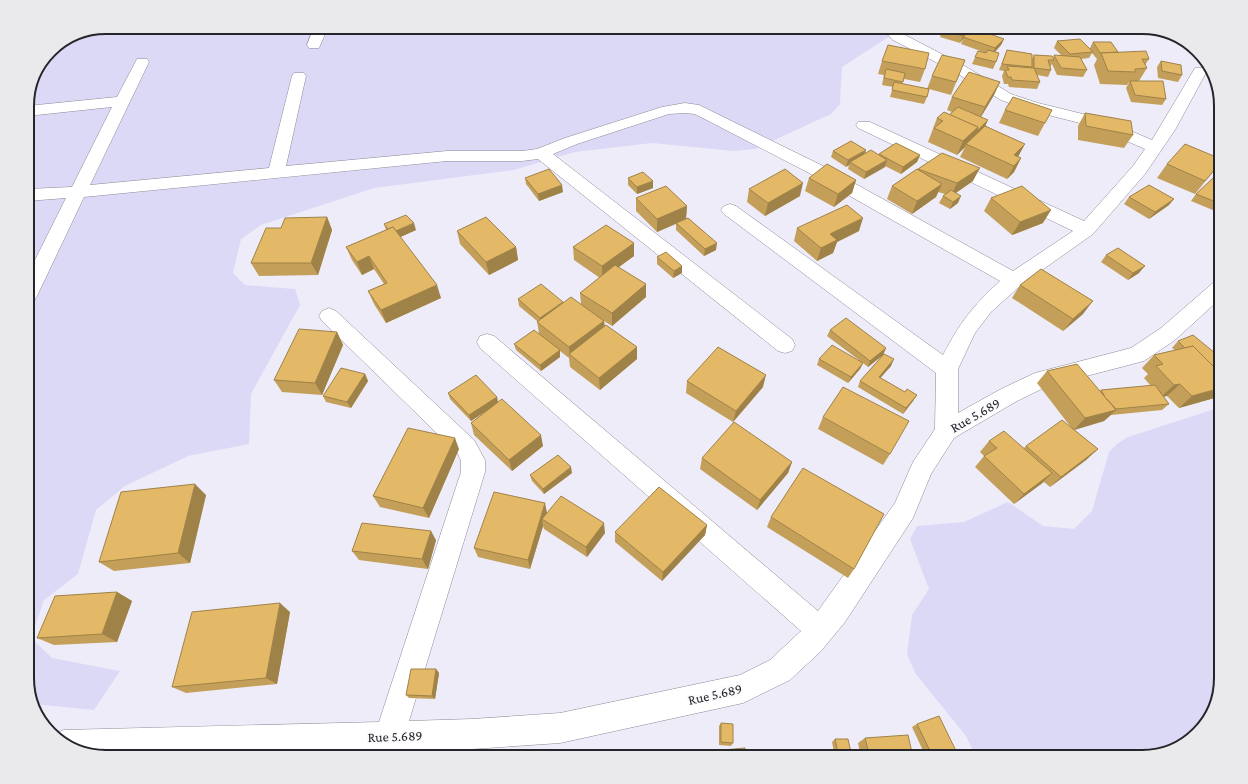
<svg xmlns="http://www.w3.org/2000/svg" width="1248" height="784" font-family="'Crimson Pro',serif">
<rect width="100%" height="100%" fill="#eeecf9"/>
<g fill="#dcd9f6">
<path d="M106,27H896L890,36L842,67L840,104L831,114L755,149L734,151L652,143L575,152L514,170L374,188L261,225L241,239L233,273L245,285L295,289L300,305L251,394L249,444L188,456L125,486L96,510L78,574L44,600L31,638L52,658L120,671L94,710L33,704L27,683V101L33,75L50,50L76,33Z"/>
<path d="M1221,407V679L1208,722L1181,747L1143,757H976L966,736L915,673L907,654L912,615L929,589L910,539L917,526L964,522L1008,502L1043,526L1074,529L1092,511L1109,452L1117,444L1128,437Z"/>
</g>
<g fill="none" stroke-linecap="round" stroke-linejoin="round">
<g stroke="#8b8995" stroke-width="1">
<g id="minor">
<path d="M314,27H328L319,48H309L307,45Z"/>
<path d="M880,27H895L903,34L963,65L1011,94L1038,103L1103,119L1152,140L1195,68H1205L1207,71L1175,130L1145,174L1093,234L1021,285L991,312L975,333L958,369V413L1001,389L1035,373L1131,348L1161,328L1214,282L1221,280V298L1175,340L1144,361L1048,386L1017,401L954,438L931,474L913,518L845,622L821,651L790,680L743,703L560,743L472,749L176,757H106L62,744L53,734L64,730L379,722L461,472V461L458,454L322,321L319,316L322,311L329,308L336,311L474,440L485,460V472L409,721L472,719L560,713L740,675L770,660L801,631L480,348L477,342L480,336L487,334L494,336L818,611L895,503L913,462L935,429L936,373L724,214L721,210L724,206L730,204L736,206L943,355C961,321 972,307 1000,281L811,174L695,114L685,113L669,114L577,144L553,154L792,339L795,345L792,351L785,353L778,351L538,159L522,161H447L84,197L37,296L34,301L27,303V276L66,198L27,201V189L72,187L112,107L27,116V106L117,97L137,59H147L149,62L90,185L269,168L292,76L294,73H304L306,76L286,166L447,151H522L537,149L565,138L662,107L685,103L699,105L823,166L1013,271L1073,231L858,128L856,125L858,122H870L1084,221L1133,166L1145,149L1092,126L1028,110L1001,100L953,71L893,40Z"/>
</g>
</g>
<use href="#minor" fill="#fff" fill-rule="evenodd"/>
</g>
<g fill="#c39f59">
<path d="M919,27H943L941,32Z"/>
<path d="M989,27H1027L1024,34L992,33Z"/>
<path d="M970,28L965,36L1004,39L1001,45L995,52L996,62L993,69L972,64L978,51L986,53L961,44L963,39L960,43L940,37L942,30Z"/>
<path d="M1172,36L1186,40L1190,45L1179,44Z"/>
<path d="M1057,41L1090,48L1093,42L1118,52L1149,59L1145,65L1147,68L1139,81L1166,99L1162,105L1131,102L1126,88L1130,81L1127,85L1100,84L1094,65L1097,59L1092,53L1089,58L1081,59L1087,70L1083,77L1057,75L1052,64L1050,67L1051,70L1048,77L1037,75L1040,82L1037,89L1009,87L1008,84H1004L1002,76L1004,71L999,70L1007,50L1032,59L1034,55L1053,58L1054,55L1062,56L1054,48Z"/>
<path d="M965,60L951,95L929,89L927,97L924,104L890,97L893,87L882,85L884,75L878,74L882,61L925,69L920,82L904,79L902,84L927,89L932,76Z"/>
<path d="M1161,61L1182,75L1178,82L1158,78L1157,67Z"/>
<path d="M1000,82L994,95L981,117L986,126L1018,157L1021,158L1014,172L1007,179L960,157L965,147L957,155L928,142L937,118L949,115L952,112L947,110L952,97Z"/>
<path d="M1005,110H1052L1038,136L999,123Z"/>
<path d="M1085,113L1133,135L1124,148L1078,140V126Z"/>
<path d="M833,151L879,155V154L920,155L917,162L901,174L885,166V167L864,179L848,169L849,165L846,167L831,157Z"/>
<path d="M1221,162L1195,194L1157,178L1167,164Z"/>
<path d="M918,169L973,181L956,193L958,203L950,209L939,203L943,196L945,194L938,192L936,197L912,214L887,199L892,186Z"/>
<path d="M1221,170V211L1220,213L1191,201L1196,194L1214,178Z"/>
<path d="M525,178L563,192L539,201L526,184Z"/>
<path d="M628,178L653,188L637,194L628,185Z"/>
<path d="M809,178L856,180L852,193L834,207L805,191Z"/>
<path d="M749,189L800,196L765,216L747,202Z"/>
<path d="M1129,197L1169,205L1149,219L1124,204Z"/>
<path d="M636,198L687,206L686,218L716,250L704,256L676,230V224L657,232L636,211Z"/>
<path d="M991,198L1043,223L1012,235L984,211Z"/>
<path d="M327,217L332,230L318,275L259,276L251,263L281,228Z"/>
<path d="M384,224L416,230L400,237L441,298L386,323L374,304L368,291L384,284L374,269L362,275L352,260L346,247L386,230Z"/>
<path d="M797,228L859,231L837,242L833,253L817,261L794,241Z"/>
<path d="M457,231L516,247L518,260L489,275L460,244Z"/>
<path d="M573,247L634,256L619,267L646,297L612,326L604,321L605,326L637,347V359L600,390L570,367L569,358L560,351V357L541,371L516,350L514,344L539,334L537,321L519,306L518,299L581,304L580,293L600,278L574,260Z"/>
<path d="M1106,255L1139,273L1128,280L1101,262Z"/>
<path d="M657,257L682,273L673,278L657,264Z"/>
<path d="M1020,285L1083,314L1063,331L1012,298Z"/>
<path d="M830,330L886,348L883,355L891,366L880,378L905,392L917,395L913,401L903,414L858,387L860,381L883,355L868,367L863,363L860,369L848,383L817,365L819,359L859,360L827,336Z"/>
<path d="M337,332L343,345L322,395L282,392L274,380Z"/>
<path d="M1178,341L1221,358V395L1218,397L1179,408L1167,396L1163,397L1169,404L1162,410L1111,415L1104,421L1074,430L1098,449L1086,460L1050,487L1044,482L1014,504L975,467L984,456L980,452L989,441L1024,448L1026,446L1073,430L1037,383L1047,371L1100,391L1101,390L1151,386L1144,378L1148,374L1142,368L1154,355L1175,350L1172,348Z"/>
<path d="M365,374L368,381L351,408L326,402L323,396Z"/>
<path d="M687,381L763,387L733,422L686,393Z"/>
<path d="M448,393L497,397L498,402L543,446L512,471L474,435L471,423L486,411L471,421L450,399Z"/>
<path d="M823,417L890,454L883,465L818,429Z"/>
<path d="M459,449L429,518L380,507L373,496Z"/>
<path d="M702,458L792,462L788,473L757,510L700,469Z"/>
<path d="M572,473L544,494L532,481L530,475Z"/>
<path d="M206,495L190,563L114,571L99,562Z"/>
<path d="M547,513L605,533L587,557L544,529L543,526L530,569L478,557L474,548Z"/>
<path d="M771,517L854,569L848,578L767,527Z"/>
<path d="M707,525L705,535L662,581L615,542V532Z"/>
<path d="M436,540L428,569L359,560L352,551Z"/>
<path d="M117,592L132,601L117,642L54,645L37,638Z"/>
<path d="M290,612L277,684L186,693L172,687Z"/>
<path d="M436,669L439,673L435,699L409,698L406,695Z"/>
<path d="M721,723L733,743L731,746L719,745V726Z"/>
<path d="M917,724L959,757H926L912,727Z"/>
<path d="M865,738L913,757H861L858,743Z"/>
<path d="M835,739L852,757H835L832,742Z"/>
<path d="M762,752L788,757H760V755Z"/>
</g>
<g fill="#9f8248">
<path d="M969,27H971L960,43L963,36Z"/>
<path d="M1004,39L1001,45L992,55L995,48Z"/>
<path d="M1000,82L994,95L979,120L985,107Z"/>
<path d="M988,120L985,127L966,144L965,147L957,155L963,141L978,127Z"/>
<path d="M1025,144L1018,157L1014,155Z"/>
<path d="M866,150L864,157L850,162L849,165L846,167L848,160Z"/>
<path d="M920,155L917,162L901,174L903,167Z"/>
<path d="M1021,158L1014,172L1007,179L1014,166Z"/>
<path d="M887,160L885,167L864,179L866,172Z"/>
<path d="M980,168L973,181L951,196L957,183Z"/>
<path d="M856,180L852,193L834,207L838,194Z"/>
<path d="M653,181V188L637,194V187Z"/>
<path d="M803,183L800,196L765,216L768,203Z"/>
<path d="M942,184L936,197L912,214L917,201Z"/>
<path d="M562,185L563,192L539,201L538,194Z"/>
<path d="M961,196L958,203L950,209L953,202Z"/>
<path d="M1174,199L1169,205L1149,219L1155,212Z"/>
<path d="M687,206L686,219L657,232V219Z"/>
<path d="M1051,210L1043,223L1012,235L1020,222Z"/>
<path d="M327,217L332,230L318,275L311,263Z"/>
<path d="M863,218L859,231L837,242L833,253L817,261L821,248L830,234Z"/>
<path d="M414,223L416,230L394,240L391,233Z"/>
<path d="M634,243V256L602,279V266Z"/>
<path d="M717,243L716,250L704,256L705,249Z"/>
<path d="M516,247L518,260L489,275L486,262Z"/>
<path d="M369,256L374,269L362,275L357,262Z"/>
<path d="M682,266V273L673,278L674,271Z"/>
<path d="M1145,266L1139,273L1128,280L1133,273Z"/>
<path d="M646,284V297L612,326V313Z"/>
<path d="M437,285L441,298L386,323L381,310Z"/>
<path d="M1093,301L1083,314L1063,331L1073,319Z"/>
<path d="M563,302L541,324L540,318Z"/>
<path d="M604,321L605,333L570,356L569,347Z"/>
<path d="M337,332L343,345L322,395L315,383Z"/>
<path d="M637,347V359L600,390L599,378Z"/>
<path d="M886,348L883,355L868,367L870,361Z"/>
<path d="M560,350V357L541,371L540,365Z"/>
<path d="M894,359L891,366L876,383L879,377Z"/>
<path d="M863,363L860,369L848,383L851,377Z"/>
<path d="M365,374L368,381L351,408L347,402Z"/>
<path d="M766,375L763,387L733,422L736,411Z"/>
<path d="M1180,384L1167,396L1161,397L1174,385Z"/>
<path d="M1221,388V395L1218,397L1179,408L1192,396Z"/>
<path d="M917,395L913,401L903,414L906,408Z"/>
<path d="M497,397L498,403L471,421L469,415Z"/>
<path d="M1116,410L1104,421L1074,430L1085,418Z"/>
<path d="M541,435L543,446L512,471L509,460Z"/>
<path d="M455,438L459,449L429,518L423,508Z"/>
<path d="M1098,449L1086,460L1050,487L1061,477Z"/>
<path d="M792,462L788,473L757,510L760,500Z"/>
<path d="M571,467L572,473L544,494L543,489Z"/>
<path d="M1052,473L1041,484L1014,504L1024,494Z"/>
<path d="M195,484L206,495L190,563L178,553Z"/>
<path d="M545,503L547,513L542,519L543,526L530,569L528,560Z"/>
<path d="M604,523L605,533L587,557L586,547Z"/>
<path d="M707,525L705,535L662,581L663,572Z"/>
<path d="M431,531L436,540L428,569L422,559Z"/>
<path d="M117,592L132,601L117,642L102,634Z"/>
<path d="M280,603L290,612L277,684L266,678Z"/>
<path d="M436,669L439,673L435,699L432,696Z"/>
</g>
<g fill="#e3b967" stroke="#9f8248">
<path d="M945,27H969L963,36L942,30Z"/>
<path d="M973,28L1004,39L995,48L963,37Z"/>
<path d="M1080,39L1093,52L1070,54L1057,41Z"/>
<path d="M1093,42H1111L1118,52L1101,53V54Z"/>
<path d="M888,45L929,53L925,69L882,61Z"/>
<path d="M988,50L999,53L996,62L975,57L978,51L986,53Z"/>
<path d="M1007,50L1032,54V67L1002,64Z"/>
<path d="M1146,51L1149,59H1142L1147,68L1135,69V72L1108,71L1101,53Z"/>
<path d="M942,55L965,60L956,82L932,76Z"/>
<path d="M1034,55L1052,56L1054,60H1048L1051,70L1034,68Z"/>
<path d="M1054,55L1080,57L1087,70L1061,68Z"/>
<path d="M1161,61L1181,65L1182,75L1162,71Z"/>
<path d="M1007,66L1034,68L1040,82L1012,80L1011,77H1008L1005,70H1009Z"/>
<path d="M886,69L905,73L903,82L884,78Z"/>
<path d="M969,72L1000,82L985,107L952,97Z"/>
<path d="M1130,81H1163L1166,99L1135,95Z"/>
<path d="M894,82L929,89L927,97L892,90Z"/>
<path d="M1013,97L1052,110L1045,123L1005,110Z"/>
<path d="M958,107L988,120L977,131L978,127L949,115Z"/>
<path d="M944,112L978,127L963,141L934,128L943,121L937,118Z"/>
<path d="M1085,113L1131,121L1133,135L1086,126Z"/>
<path d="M985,126L1025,144L1014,155L1021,158L1014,166L966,144Z"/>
<path d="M851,141L866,150L848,160L833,151Z"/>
<path d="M896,143L920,155L903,167L879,154Z"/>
<path d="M1185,144L1221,159V162L1205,181L1167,164Z"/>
<path d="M871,150L887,160L866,172L850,162Z"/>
<path d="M942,153L980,168L957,183L918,169Z"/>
<path d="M827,164L856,180L838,194L809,178Z"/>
<path d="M549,169L562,185L538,194L525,178Z"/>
<path d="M785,169L803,183L768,203L749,189Z"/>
<path d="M917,169L942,184L917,201L892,186Z"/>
<path d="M643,172L653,181L637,187L628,178Z"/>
<path d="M1213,178L1221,183V204L1196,194Z"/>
<path d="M1149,185L1174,199L1155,212L1129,197Z"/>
<path d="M666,186L687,206L657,219L636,198Z"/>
<path d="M1022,186L1051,210L1020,222L991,198Z"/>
<path d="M951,190L961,196L953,202L943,196Z"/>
<path d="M847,205L863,218L830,234L837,240L821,248L797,228Z"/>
<path d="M406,215L414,223L396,231L393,227L388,229L384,224Z"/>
<path d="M327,217L311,263H251L266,228H281L285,218Z"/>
<path d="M486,217L516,247L486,262L457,231Z"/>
<path d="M688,218L717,243L705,249L676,223Z"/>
<path d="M606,225L634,243L602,266L573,247Z"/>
<path d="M393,227L437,285L381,310L368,291L387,283L369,256L357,262L346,247Z"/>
<path d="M1118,248L1145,266L1133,273L1106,255Z"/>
<path d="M666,252L682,266L674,271L657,257Z"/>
<path d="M615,265L646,284L612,313L580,293Z"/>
<path d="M1041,269L1093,301L1073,319L1020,285Z"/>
<path d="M541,284L563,302L540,318L518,299Z"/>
<path d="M571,297L604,321L569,347L537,322Z"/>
<path d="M846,318L886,348L870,361L830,330Z"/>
<path d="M606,325L637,347L599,378L569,354Z"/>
<path d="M299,329L337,332L315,383L274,380Z"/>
<path d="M534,330L560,350L540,365L514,344Z"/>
<path d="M1193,335L1221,358V374L1193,346L1185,348L1178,341Z"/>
<path d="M832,345L863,363L851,377L819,359Z"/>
<path d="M1193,346L1221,374V388L1192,396L1180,384L1174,385L1156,366L1163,364L1154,355Z"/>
<path d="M718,347L766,375L736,411L687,381Z"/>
<path d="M884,354L894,359L879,377L905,392L907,389L917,395L906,408L860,381Z"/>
<path d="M1077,364L1116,410L1085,418L1047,371Z"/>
<path d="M341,368L365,374L347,402L323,396Z"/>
<path d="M476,375L497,397L469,415L448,393Z"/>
<path d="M1155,385L1169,404L1116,409L1105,397L1101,390Z"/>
<path d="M843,387L909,421L890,454L823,417Z"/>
<path d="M502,399L541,435L509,460L471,423Z"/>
<path d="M1062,420L1098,449L1061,477L1026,446Z"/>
<path d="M734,422L792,462L760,500L702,458Z"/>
<path d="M408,428L455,438L423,508L373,496Z"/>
<path d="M1004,431L1052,473L1024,494L984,456L997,448L989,441Z"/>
<path d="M558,455L571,467L543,489L530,475Z"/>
<path d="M803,468L884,514L854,569L771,517Z"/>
<path d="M195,484L178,553L99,562L121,492Z"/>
<path d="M659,487L707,525L663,572L615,532Z"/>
<path d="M494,492L545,503L528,560L474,548Z"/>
<path d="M561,496L604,523L586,547L542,519Z"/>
<path d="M362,523L431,531L422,559L352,551Z"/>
<path d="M117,592L102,634L37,638L55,596Z"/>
<path d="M280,603L266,678L172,687L192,612Z"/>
<path d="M411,669H436L432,696L406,695Z"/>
<path d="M939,716L959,757H933L917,724Z"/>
<path d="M721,723L733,724V743L721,742Z"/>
<path d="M908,735L913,757H870L865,738Z"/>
<path d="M835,739H848L852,757H839Z"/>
<path d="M745,748L747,757H700V752Z"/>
<path d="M762,752H788V757H763Z"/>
</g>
<g text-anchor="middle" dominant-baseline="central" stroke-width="4" stroke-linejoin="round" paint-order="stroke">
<g font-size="14" fill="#25252a" stroke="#fbfbfe">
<text transform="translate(975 415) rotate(-30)">Rue 5.689</text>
<text transform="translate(715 694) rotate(-13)">Rue 5.689</text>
<text transform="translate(395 736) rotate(-2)">Rue 5.689</text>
</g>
</g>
<path d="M0 0H1248V784H0ZM106 34H1142A72 72 0 0 1 1214 106V678A72 72 0 0 1 1142 750H106A72 72 0 0 1 34 678V106A72 72 0 0 1 106 34Z" fill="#eaeaed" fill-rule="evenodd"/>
<path fill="none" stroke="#25252a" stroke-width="2" d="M106 34H1142A72 72 0 0 1 1214 106V678A72 72 0 0 1 1142 750H106A72 72 0 0 1 34 678V106A72 72 0 0 1 106 34Z"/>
</svg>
